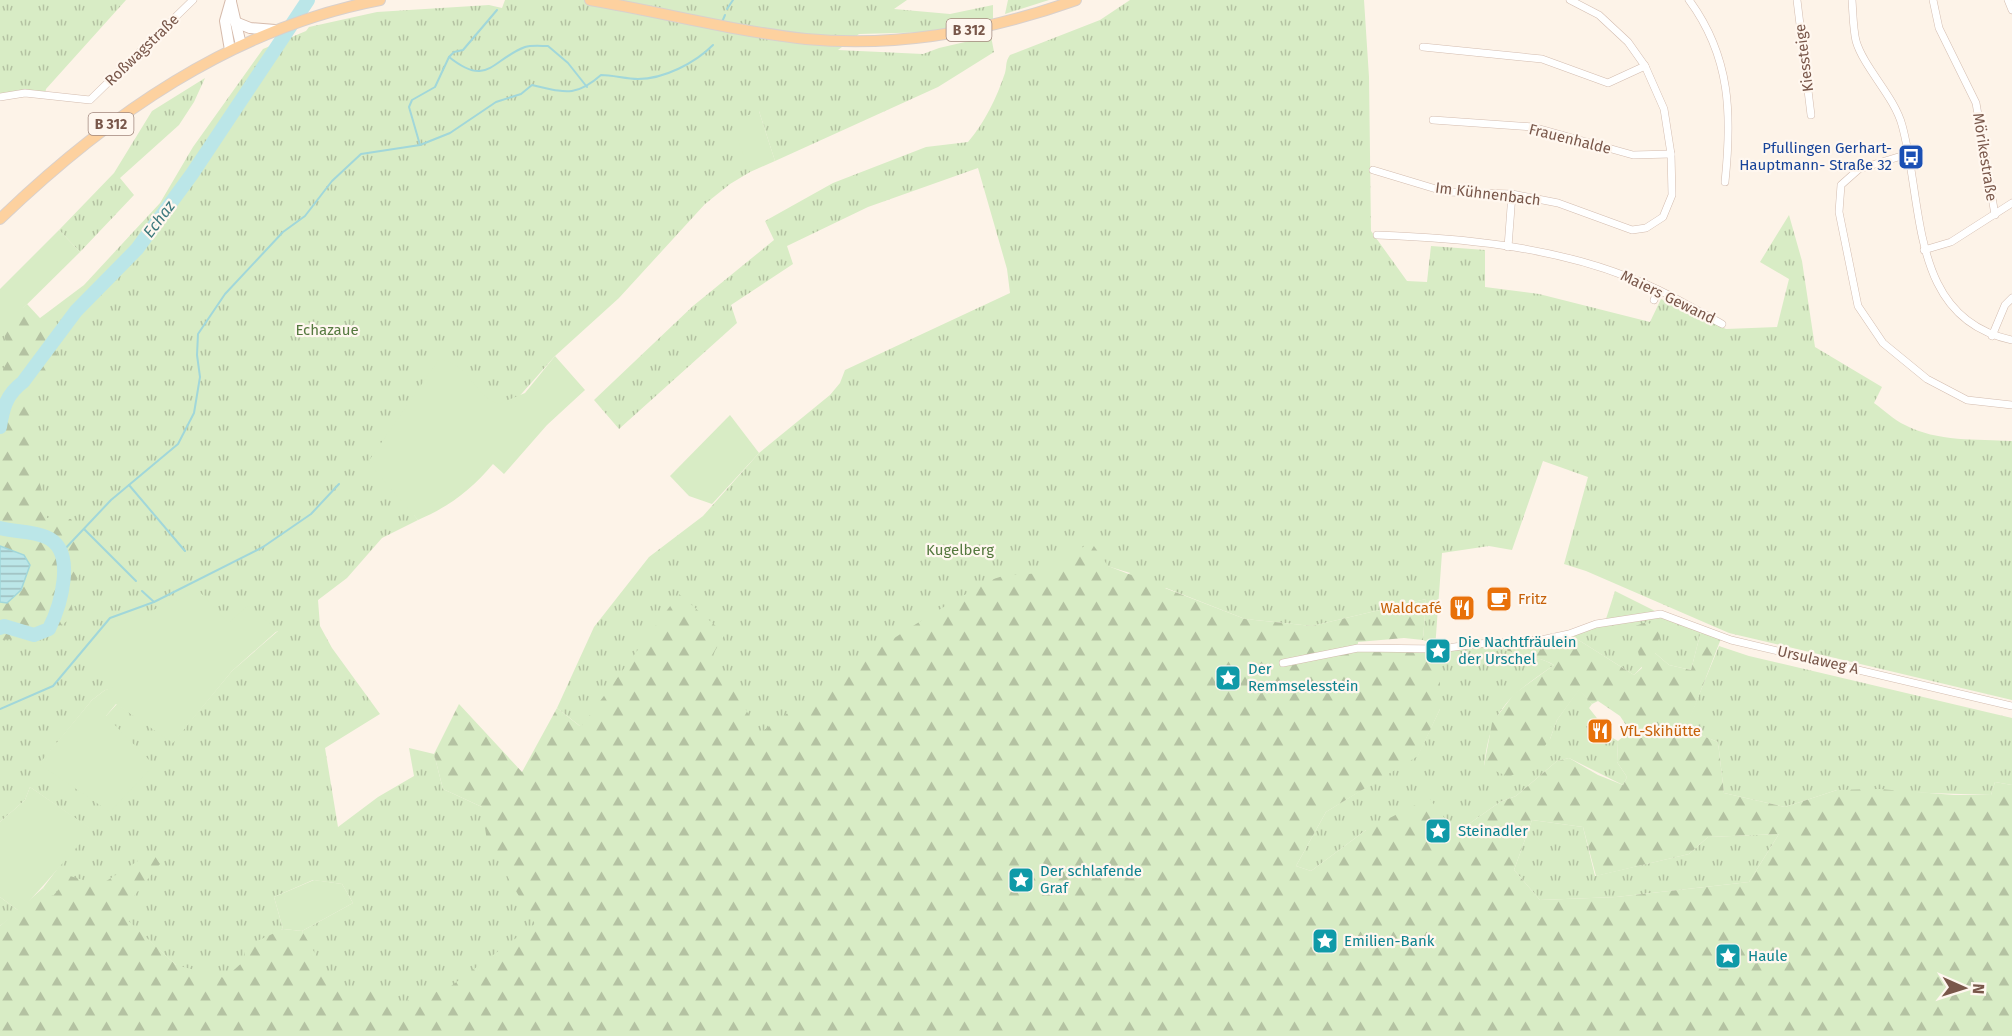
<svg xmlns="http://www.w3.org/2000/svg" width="2012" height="1036" font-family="'Fira Sans',sans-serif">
<defs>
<pattern id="grass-tufts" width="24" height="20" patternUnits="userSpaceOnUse" patternTransform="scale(1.5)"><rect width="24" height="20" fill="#d8ecc5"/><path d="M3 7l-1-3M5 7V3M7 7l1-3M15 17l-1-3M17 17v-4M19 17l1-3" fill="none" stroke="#b4c2a2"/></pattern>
<pattern id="forest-firs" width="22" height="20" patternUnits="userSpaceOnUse" patternTransform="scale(1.5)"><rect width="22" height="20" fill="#d8ecc5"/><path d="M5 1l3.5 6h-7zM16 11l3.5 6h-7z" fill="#b4c2a2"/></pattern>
<pattern id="water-rules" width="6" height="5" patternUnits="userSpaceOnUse" patternTransform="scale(1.5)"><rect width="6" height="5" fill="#bbe6e8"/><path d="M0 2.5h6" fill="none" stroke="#9dbdbe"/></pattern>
</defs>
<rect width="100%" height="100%" fill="#fdf3e8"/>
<g fill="url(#grass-tufts)" fill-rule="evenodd">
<path d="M0,0H126L46,89L45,95L0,97Z"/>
<path d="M505,0H907L894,9L950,14L993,5V19L932,32L859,34L838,50L923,54L939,48L991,36L994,52L938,87L775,161L759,111L750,172L730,184L705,204L619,298L555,356L414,515L418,520L382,538L347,578L318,600L320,626L332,648L380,714L325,748L338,827L378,797L414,776L409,748L434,754L443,789L482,807L580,726L557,708L594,627L649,557L703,516L759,453L830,395L840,383L845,370L1010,293L1007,269L978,168L868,207L787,246L793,264L731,305L737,323L619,429L594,400L693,306L774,240L765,221L833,183L926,147L968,142C984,124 997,97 1005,73C1007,66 1005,62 1010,55L1100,20L1130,0H1364L1369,77L1371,231L1407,281L1427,282L1431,246L1485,250V287L1539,294L1650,322L1661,299L1726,329L1777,327L1789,279L1760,262L1789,215L1802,261L1815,347L1882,387L1874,403C1884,410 1894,420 1905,425C1937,442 1977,439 2012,441V700L1729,633L1586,571L1564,564L1588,477L1543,461L1512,550L1489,546L1442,553L1435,649L1430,643L1423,640L1426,599L1312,626L1245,619L1166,588L434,1012L0,1036L47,892L43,888L64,860L92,830L30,787L25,800L0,822V294L40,318L84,285L160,203L193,147L263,49L306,31L309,27L377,12L489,5L502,8ZM1089,540L1107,566L1130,573L1106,589ZM278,631L232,671L173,742L117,704L106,716L40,764L92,700L105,690L129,687ZM313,880L342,884L353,903L302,931L304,935L281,930L283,929L274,897ZM132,925L176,965L165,986Z"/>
<path d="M1008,0H1049L1005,14Z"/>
<path d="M205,78L194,102L179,125L120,178L134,195L80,252L59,230L114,173L152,111Z"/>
<path d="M1615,591L1661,614L1702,627L1691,670L1669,665L1655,653L1634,675L1569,634L1605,622Z"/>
<path d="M1493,644C1512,656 1535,654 1554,665C1509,697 1491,707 1484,766L1550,739L1557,720L1579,689L1592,704L1589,708L1600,722L1604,720L1611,737L1618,741L1617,762L1627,777L1623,785L1569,758L1557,761L1516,796L1500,802L1456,833L1366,830L1311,871L1296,866L1326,812L1418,755L1440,709V651Z"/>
<path d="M1719,646L1749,656L2012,718V785L1995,782L1991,795L1837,790L1785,807L1724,793L1718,742L1685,729Z"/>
<path d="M1532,820L1583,827L1595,876L1689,854L1708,837L1779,834L1749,882L1616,897L1540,900L1514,870Z"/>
<path d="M0,897L19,911L0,926Z"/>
</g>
<g fill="url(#forest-firs)" fill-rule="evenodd">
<path d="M27,304L39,317L58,356L28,404C40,431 32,435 35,461C37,480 46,497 47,518L71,519L87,547L80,573L70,596L74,617L41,637L0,640V602L3,603L24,555L0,546V380L8,354L3,328Z"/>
<path d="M1089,539L1108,566L1245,619L1312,626L1426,599L1423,640L1404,638L1358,642V648L1440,649V709L1418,756L1326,812L1296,866L1311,871L1366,830L1429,798L1456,833L1500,802L1516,796L1557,761L1569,758L1598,775L1623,785L1627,777L1617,762L1618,741L1630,731L1620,716L1598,701L1592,704L1579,690L1557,720L1550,739L1530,766L1509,777L1484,766L1492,723L1514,694L1554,665C1534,654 1511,656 1492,643L1569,634L1634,675L1642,668L1632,627L1647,622L1661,631L1655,653L1669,665L1691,670L1702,627L1722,636L1686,729L1718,742L1724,793L1785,807L1837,790L1879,789L1954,795H1991L1995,782L2012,785V1036H0V926L43,888L53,896L70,876L100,885L152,852L160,864L120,913L176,965L225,978L245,960L244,947L283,929L302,931L335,988H383L397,1008L410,999L447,989L535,924L487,841L482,807L443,789L434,754L459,704L522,772L557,708L581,727L679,594L725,634L706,666L737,693L759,734C834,679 910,623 992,580C1009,571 1028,577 1046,571C1054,568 1061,561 1069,557C1079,551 1083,549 1089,539ZM1532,820L1583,827L1596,876L1689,854L1708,837L1779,834L1749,882L1616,897L1540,900L1514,870Z"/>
</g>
<g fill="#d8ecc5">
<path d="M759,111L775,161L750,172L731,122Z"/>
<path d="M59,230L80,252L3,328L0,323V289Z"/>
<path d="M555,356L585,390L547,425L504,474L493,464C471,490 450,506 418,520L368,462L439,359C473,366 470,392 498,404L525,393Z"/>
<path d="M730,415L759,453L712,504L689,496L670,476Z"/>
<path d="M200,592L228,623L248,606L278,630L232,671L173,743L116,704L106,716L154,765L110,812L39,764L92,700L105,690L123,685L83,655L111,623L132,618Z"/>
<path d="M30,787L93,830C67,856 46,885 19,911L0,897V822L25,800Z"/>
<path d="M314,880L342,884L353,903L302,931L283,929L274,897Z"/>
</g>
<path fill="url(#water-rules)" stroke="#a1d7da" stroke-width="1.5" d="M0,546L24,555L30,565L21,590L7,603L0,602Z"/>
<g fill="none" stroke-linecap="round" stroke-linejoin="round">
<g stroke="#a1d7da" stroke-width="2">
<path d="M727,9L733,0"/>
<path d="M722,22L725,15"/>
<path d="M449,57C488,88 491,60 525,47C531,45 541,46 548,46L568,63L587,87"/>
<path d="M420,145L409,107L412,100L435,87L449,57L454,52L463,50L497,10"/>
<path d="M129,485L185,551"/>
<path d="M84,529L136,581"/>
<path d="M62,552L111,500L178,444L194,413L200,377L197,355L198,334L225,294L283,232L305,216L332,181L361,154L420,145L450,133L496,102L521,94L532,85C564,92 575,98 601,75C613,75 626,79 638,79C664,79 695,63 713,45"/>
<path d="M142,591L154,602"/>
<path d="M0,709L53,686L110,618L154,602L263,547L311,514L339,484"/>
</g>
<g stroke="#bbe6e8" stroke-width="14">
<path d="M0,427C3,407 7,394 23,382L76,311L137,249L192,174L308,0"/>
<path d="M0,528C14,532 32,531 46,537C78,550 60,607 49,629L34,635L4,626L0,628"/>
</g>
<g stroke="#d3bcaf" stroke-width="8">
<g id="minor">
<path d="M1689,0C1731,57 1732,115 1725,182"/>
<path d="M1797,0L1811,115"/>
<path d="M1852,0C1853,13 1853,28 1856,41C1864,68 1894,96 1902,125C1924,204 1909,319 2012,340"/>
<path d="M1933,0L1939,28L1976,103L1995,215"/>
<path d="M2008,0L2012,10"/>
<path d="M1423,47L1542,59L1608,83L1645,66"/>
<path d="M0,97L25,93L90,100L193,0"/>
<path d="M1433,120L1533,127L1633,155L1671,154"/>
<path d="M1908,154L1859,169L1841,185L1839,212L1858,306L1883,343L1927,379L1967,400L2012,405"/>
<path d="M1373,170L1446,192L1512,194L1558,203L1632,230L1646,228L1663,217L1672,195L1671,154L1664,109L1645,66L1628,42L1599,15L1570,0"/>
<path d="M1377,235C1460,238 1549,246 1628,277C1661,289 1691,307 1722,324"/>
<path d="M1508,247L1512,194"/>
<path d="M1924,250L1951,242L2012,203"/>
<path d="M1654,300L1658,290"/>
<path d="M1992,336L2005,305L2012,298"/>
<path d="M1283,663L1358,648L1440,649L1476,644L1541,640L1569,634L1596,624L1661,614L1731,640L2012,706"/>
</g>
</g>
<g stroke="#d6bbac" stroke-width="12">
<g id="secondary">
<path d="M231,2L241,45"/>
<path d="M235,22L250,28L275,30"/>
<path d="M230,50L225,21L231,0"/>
</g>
</g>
<g stroke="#d9d0cc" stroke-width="12">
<g id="primary">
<path d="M590,0C662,12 733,31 806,39C899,48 989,31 1076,0"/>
<path d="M0,219C107,116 232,28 380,0"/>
</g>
</g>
<use href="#minor" stroke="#fff" stroke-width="7"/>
<use href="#secondary" stroke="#fff" stroke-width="10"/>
<use href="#primary" stroke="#fdd19f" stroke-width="10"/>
</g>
<defs>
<g id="bus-square" transform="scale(1.35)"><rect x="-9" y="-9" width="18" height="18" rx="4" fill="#1a4fb4" stroke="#fff7ef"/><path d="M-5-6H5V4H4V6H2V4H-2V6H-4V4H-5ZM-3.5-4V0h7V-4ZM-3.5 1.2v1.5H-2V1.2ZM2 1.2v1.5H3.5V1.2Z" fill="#fff"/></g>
<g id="cafe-square" transform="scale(1.35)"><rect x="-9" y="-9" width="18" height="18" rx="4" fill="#e8710a" stroke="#fff7ef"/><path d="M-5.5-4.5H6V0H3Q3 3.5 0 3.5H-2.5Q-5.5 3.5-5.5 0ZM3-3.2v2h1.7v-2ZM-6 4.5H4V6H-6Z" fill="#fff"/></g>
<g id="restaurant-square" transform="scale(1.35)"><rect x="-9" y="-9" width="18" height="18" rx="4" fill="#e8710a" stroke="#fff7ef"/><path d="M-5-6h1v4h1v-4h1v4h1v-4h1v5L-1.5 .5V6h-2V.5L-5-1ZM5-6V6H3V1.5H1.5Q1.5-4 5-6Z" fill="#fff"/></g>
<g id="sight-square" transform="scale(1.35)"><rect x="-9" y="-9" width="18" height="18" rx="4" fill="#0f9aa8" stroke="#fff7ef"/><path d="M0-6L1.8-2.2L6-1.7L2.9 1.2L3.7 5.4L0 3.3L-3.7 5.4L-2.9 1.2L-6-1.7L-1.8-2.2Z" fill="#fff"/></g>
</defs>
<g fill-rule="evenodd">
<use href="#bus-square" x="1911" y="157"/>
<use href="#cafe-square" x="1499" y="599"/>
<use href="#restaurant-square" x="1462" y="608"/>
<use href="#sight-square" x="1438" y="651"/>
<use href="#sight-square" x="1228" y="678"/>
<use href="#restaurant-square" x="1600" y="731"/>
<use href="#sight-square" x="1438" y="831"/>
<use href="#sight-square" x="1021" y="880"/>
<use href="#sight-square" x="1325" y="941"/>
<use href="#sight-square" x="1728" y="956"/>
</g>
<g text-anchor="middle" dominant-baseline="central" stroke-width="4.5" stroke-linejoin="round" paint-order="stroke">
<g fill="#fff7ef" stroke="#a1877c" stroke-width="1.5">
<rect x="946.5" y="19" width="45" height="22" rx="4.5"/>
<rect x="88.5" y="113" width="45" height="22" rx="4.5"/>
</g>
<g font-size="14" font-weight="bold" fill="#79574a">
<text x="969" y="30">B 312</text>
<text x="111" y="124">B 312</text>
</g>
<g font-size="15" fill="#79574a" stroke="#fff7ef">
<text transform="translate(142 50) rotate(-44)">Roßwagstraße</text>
<text transform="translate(1804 58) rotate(-97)">Kiessteige</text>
<text transform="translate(1570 139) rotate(14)">Frauenhalde</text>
<text transform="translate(1985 157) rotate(81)">Mörikestraße</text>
<text transform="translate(1488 194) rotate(7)">Im Kühnenbach</text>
<text transform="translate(1668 297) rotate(26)">Maiers Gewand</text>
<text transform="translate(1818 660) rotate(13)">Ursulaweg A</text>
</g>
<g font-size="15" fill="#164399" stroke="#fff7ef" text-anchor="end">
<text x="1892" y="148">Pfullingen Gerhart-<tspan x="1892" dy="17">Hauptmann- Straße 32</tspan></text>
</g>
<g font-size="15" fill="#55793f" stroke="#fff7ef">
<text x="327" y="330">Echazaue</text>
<text x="960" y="550">Kugelberg</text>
</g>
<g font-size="15" fill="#c56008" stroke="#fff7ef" text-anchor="start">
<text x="1518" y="599">Fritz</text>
<text x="1442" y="608" text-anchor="end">Waldcafé</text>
<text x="1620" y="731">VfL-Skihütte</text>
</g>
<g font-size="15" fill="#0d838f" stroke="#fff7ef" text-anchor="start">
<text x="1458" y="642">Die Nachtfräulein<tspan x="1458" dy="17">der Urschel</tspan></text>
<text x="1248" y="669">Der<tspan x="1248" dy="17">Remmselesstein</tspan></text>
<text x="1458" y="831">Steinadler</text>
<text x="1040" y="871">Der schlafende<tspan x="1040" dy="17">Graf</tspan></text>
<text x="1344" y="941">Emilien-Bank</text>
<text x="1748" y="956">Haule</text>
</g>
<g font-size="16" font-style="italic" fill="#3d797e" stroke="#fff7ef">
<text transform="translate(159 219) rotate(-53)">Echaz</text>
</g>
</g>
<g transform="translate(1964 988) rotate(93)" stroke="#fff7ef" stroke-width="4.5" paint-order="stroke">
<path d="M0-4.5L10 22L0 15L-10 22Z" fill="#79574a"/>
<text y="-9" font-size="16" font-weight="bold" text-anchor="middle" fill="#79574a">N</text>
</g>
</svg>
